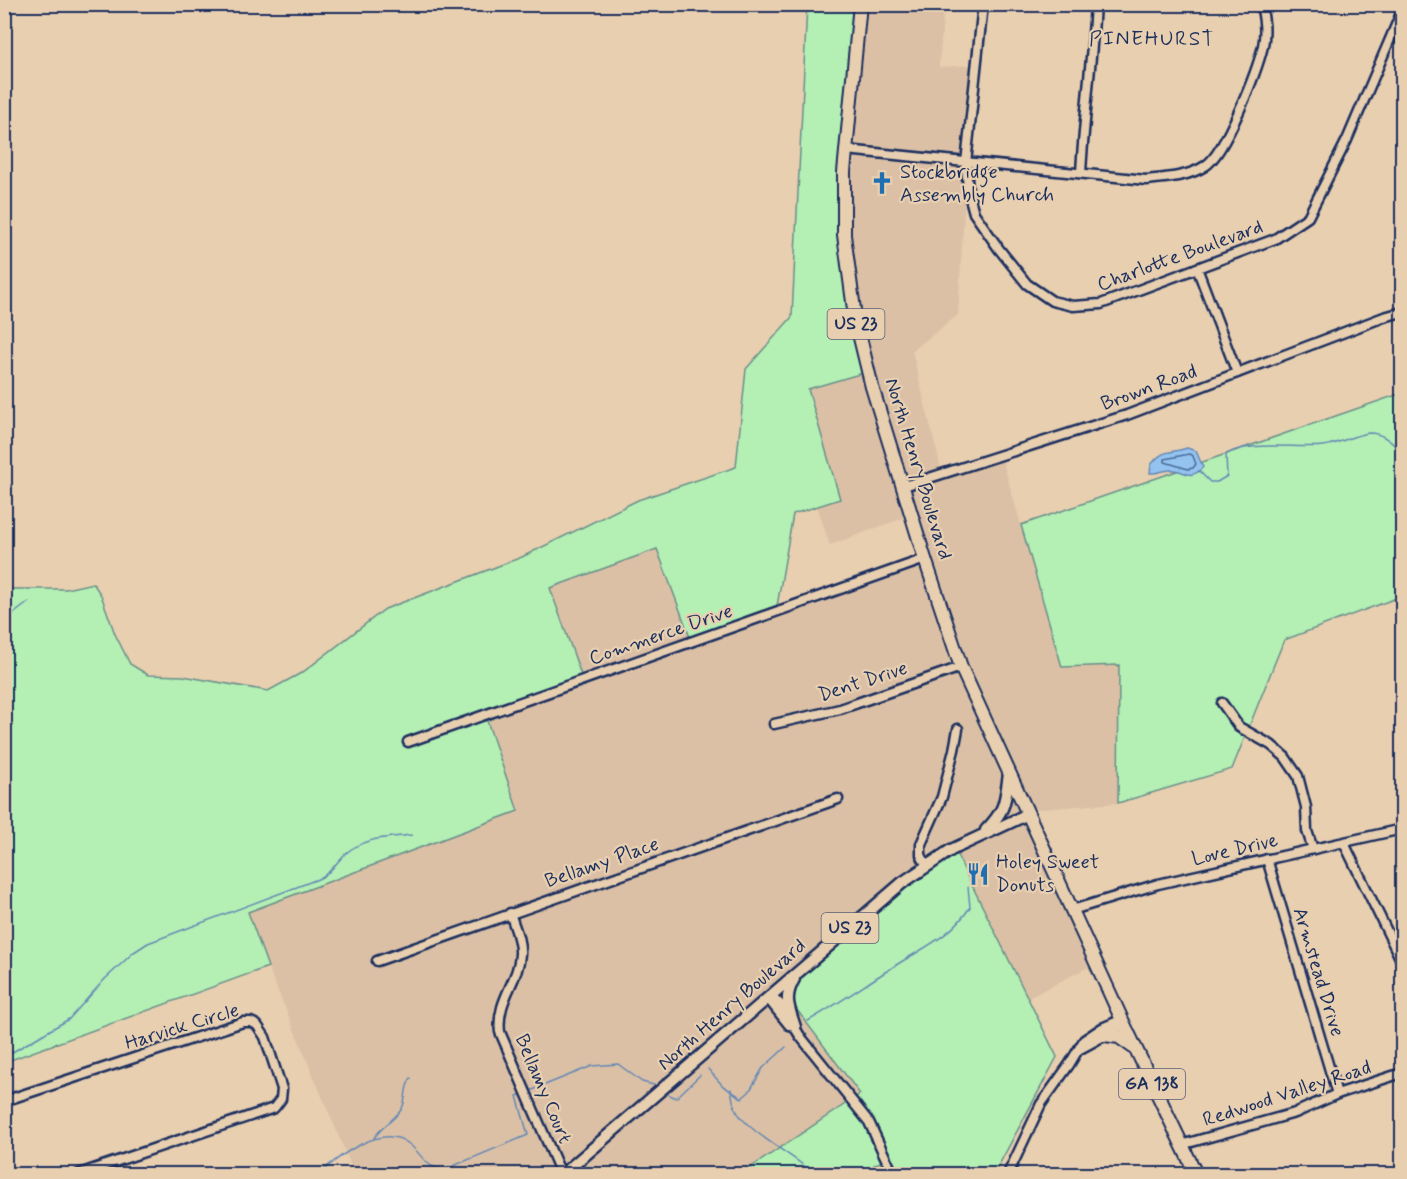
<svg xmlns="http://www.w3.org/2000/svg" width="1407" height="1179" font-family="Mynerve,sans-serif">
<rect width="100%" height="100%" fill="#e8cfb0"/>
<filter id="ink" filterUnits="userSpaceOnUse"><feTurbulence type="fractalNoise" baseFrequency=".0167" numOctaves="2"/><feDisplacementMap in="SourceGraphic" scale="12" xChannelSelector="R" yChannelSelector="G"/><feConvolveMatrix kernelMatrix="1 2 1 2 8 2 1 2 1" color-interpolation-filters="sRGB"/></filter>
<g filter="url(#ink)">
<path fill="#dbc0a5" d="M856,5H944L939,67L976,65L967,159L958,315L912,351L942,473L1000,452L1062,667L1119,665L1118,803L1028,810L1098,962L1028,998L954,850L860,1094L741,1174H335L352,1168L268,967L247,912L517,811L487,721L526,704L585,686L549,588L657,549L690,640L924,559L909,516L830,545L817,506L840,498L808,388L846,268Z"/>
<g fill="#b4efb4" stroke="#688f89" stroke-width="1.5">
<path d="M807,5H856L845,228L870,371L808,389L840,499L793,514L776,612L691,640L657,549L550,588L585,686L526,704L487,721L518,811L248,912L268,967L5,1062V589H66L93,583L101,595L115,634L130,664L148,675L183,676L268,691L303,672L385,609L522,557L638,500L736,467L746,369L792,317Z"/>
<path d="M1402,393V596L1284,640L1232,769L1118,803L1119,665L1062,667L1021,525Z"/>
<path d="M954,849L1057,1057L994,1174H893L880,1162L859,1174H741L860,1094L779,986L884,898Z"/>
</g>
<path fill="#94c3ef" stroke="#6488b5" stroke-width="1.5" d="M1187,448L1196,451L1203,467C1189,483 1185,468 1170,470C1163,470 1158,474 1150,473L1151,465C1163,448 1171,454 1187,448Z"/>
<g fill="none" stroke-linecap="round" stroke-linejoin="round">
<path stroke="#4b6a98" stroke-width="1.5" d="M1189,454L1193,456L1196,464L1193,468L1188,469L1165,462V459Z"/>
<g stroke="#6488b5" stroke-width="1.5">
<path d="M1199,471L1210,482H1217L1227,476L1226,455C1243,440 1299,449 1323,446C1339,444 1353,435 1369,433C1384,433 1392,443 1402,452"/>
<path d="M4,621L29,602"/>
<path d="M808,1021C836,1005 863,986 890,969C918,950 951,938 970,907L968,887"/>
<path d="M4,1057L69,1019L105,979L134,952L148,943L318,879C330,874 336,863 345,854C364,837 388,838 412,835"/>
<path d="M708,1069L723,1086L742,1098L749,1092L763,1068L786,1047"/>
<path d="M731,1089C732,1095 733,1102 735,1108C745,1131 794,1155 814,1174"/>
<path d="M530,1091L592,1066L618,1064L642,1082L654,1085"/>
<path d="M668,1094L676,1098L700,1075"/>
<path d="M374,1138C381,1127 393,1121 401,1110C408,1099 403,1088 411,1078"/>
<path d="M319,1174C339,1156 382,1122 409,1144C423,1155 426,1170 446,1169L528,1135L517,1096L522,1094"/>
</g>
<g stroke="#1b2f5e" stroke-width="13">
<g id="minor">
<path d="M983,4L966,163L968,191L974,213L999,249L1027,284L1052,301L1073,306L1101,304L1275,239L1308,217L1347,140L1402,11"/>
<path d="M846,150L1146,180C1165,178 1188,177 1205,166C1225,154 1257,71 1263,46C1266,31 1264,19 1261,4"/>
<path d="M1081,173C1084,117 1092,61 1095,4"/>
<path d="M1197,268L1237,373"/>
<path d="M904,486L1127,415L1384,317L1402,312"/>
<path d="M1222,703L1239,727L1271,745L1285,757L1298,776L1306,807L1307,831L1313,849"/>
<path d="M774,724L840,709L961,667"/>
<path d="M408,742L925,559"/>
<path d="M1344,843L1402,962"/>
<path d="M1267,859L1337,1094"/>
<path d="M927,866L921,855V844L942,797L954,750L958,729"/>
<path d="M1072,910L1158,884L1402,829"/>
<path d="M510,913C514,926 521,940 520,954C519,981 496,1000 500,1032L561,1174"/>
<path d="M377,961L838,799"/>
<path d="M772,996L781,1005L800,1036L869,1122L893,1174"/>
<path d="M769,1000L789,1025"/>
<path d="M1080,1049L1117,1029L1123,1022"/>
<path d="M4,1101L243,1022H251L257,1025L265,1037L282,1089L281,1099L274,1108L79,1174"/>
<path d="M1181,1145L1295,1113L1337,1094L1402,1073"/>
<path d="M1008,1174L1041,1104L1069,1065L1084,1040L1102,1028L1116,1022H1123"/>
</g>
</g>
<g stroke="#1b2f5e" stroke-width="15">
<g id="major">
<path d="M986,830C1006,810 1005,801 1009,774"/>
<path d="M794,979C783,998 789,1008 795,1027"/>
<path d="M563,1174L902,883L951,850L1028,814"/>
</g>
</g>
<g stroke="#1b2f5e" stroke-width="16">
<g id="highway">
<path d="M860,4L844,172V235L855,317L872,387L925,559L961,667L1123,1022L1196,1174"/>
<path d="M1105,1035L1119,1037L1133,1047"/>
</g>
</g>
<use href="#minor" stroke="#e8cfb0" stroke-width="8"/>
<use href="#major" stroke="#e8cfb0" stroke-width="10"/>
<use href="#highway" stroke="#e8cfb0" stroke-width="12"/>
</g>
</g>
<defs>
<g id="church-bare" transform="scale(1.8)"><path d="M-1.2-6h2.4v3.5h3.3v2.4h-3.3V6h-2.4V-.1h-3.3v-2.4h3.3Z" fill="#1f6fb2" stroke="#e8cfb0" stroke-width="2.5" paint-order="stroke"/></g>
<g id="restaurant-bare" transform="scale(1.8)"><path d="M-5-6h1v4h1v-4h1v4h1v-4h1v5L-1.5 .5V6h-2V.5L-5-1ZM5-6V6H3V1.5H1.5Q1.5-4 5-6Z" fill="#1f6fb2" stroke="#e8cfb0" stroke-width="2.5" paint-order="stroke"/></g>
</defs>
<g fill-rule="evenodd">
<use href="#church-bare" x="882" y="183"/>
<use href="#restaurant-bare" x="978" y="874"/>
</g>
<g text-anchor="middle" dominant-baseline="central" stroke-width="4.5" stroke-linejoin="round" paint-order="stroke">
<g fill="#e8cfb0" stroke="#585f77" stroke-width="1.5">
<rect x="827.5" y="309" width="57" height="30" rx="4.5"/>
<rect x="821.5" y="913" width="57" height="30" rx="4.5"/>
<rect x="1119" y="1069" width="66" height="30" rx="4.5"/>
</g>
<g font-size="18" font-weight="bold" fill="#1b2f5e">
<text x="856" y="324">US 23</text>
<text x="850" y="928">US 23</text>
<text x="1152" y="1084">GA 138</text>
</g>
<g font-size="20" fill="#1b2f5e" stroke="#e8cfb0" text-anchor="start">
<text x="900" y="172">Stockbridge<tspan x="900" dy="23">Assembly Church</tspan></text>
<text x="996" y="862">Holey Sweet<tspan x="996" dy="23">Donuts</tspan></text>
</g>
<g font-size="20" fill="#1b2f5e" stroke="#e8cfb0">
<text transform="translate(1180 256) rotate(-20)">Charlotte Boulevard</text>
<text transform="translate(1149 388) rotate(-20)">Brown Road</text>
<text transform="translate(918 469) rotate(73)">North Henry Boulevard</text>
<text transform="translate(661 635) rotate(-19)">Commerce Drive</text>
<text transform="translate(863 682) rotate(-18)">Dent Drive</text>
<text transform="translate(1235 850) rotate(-13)">Love Drive</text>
<text transform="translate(602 863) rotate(-19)">Bellamy Place</text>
<text transform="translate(1318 972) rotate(73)">Armstead Drive</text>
<text transform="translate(732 1005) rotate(-41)">North Henry Boulevard</text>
<text transform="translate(182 1027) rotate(-17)">Harvick Circle</text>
<text transform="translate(543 1089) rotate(67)">Bellamy Court</text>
<text transform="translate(1287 1094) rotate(-18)">Redwood Valley Road</text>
</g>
<g font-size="21" letter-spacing="1.5" fill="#1b2f5e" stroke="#e8cfb0">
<text x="1152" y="39">PINEHURST</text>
</g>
</g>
<rect width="1407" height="1179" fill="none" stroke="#e8cfb0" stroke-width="24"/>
<rect x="12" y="12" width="1383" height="1155" fill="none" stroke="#1b2f5e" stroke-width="2" filter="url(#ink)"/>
</svg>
